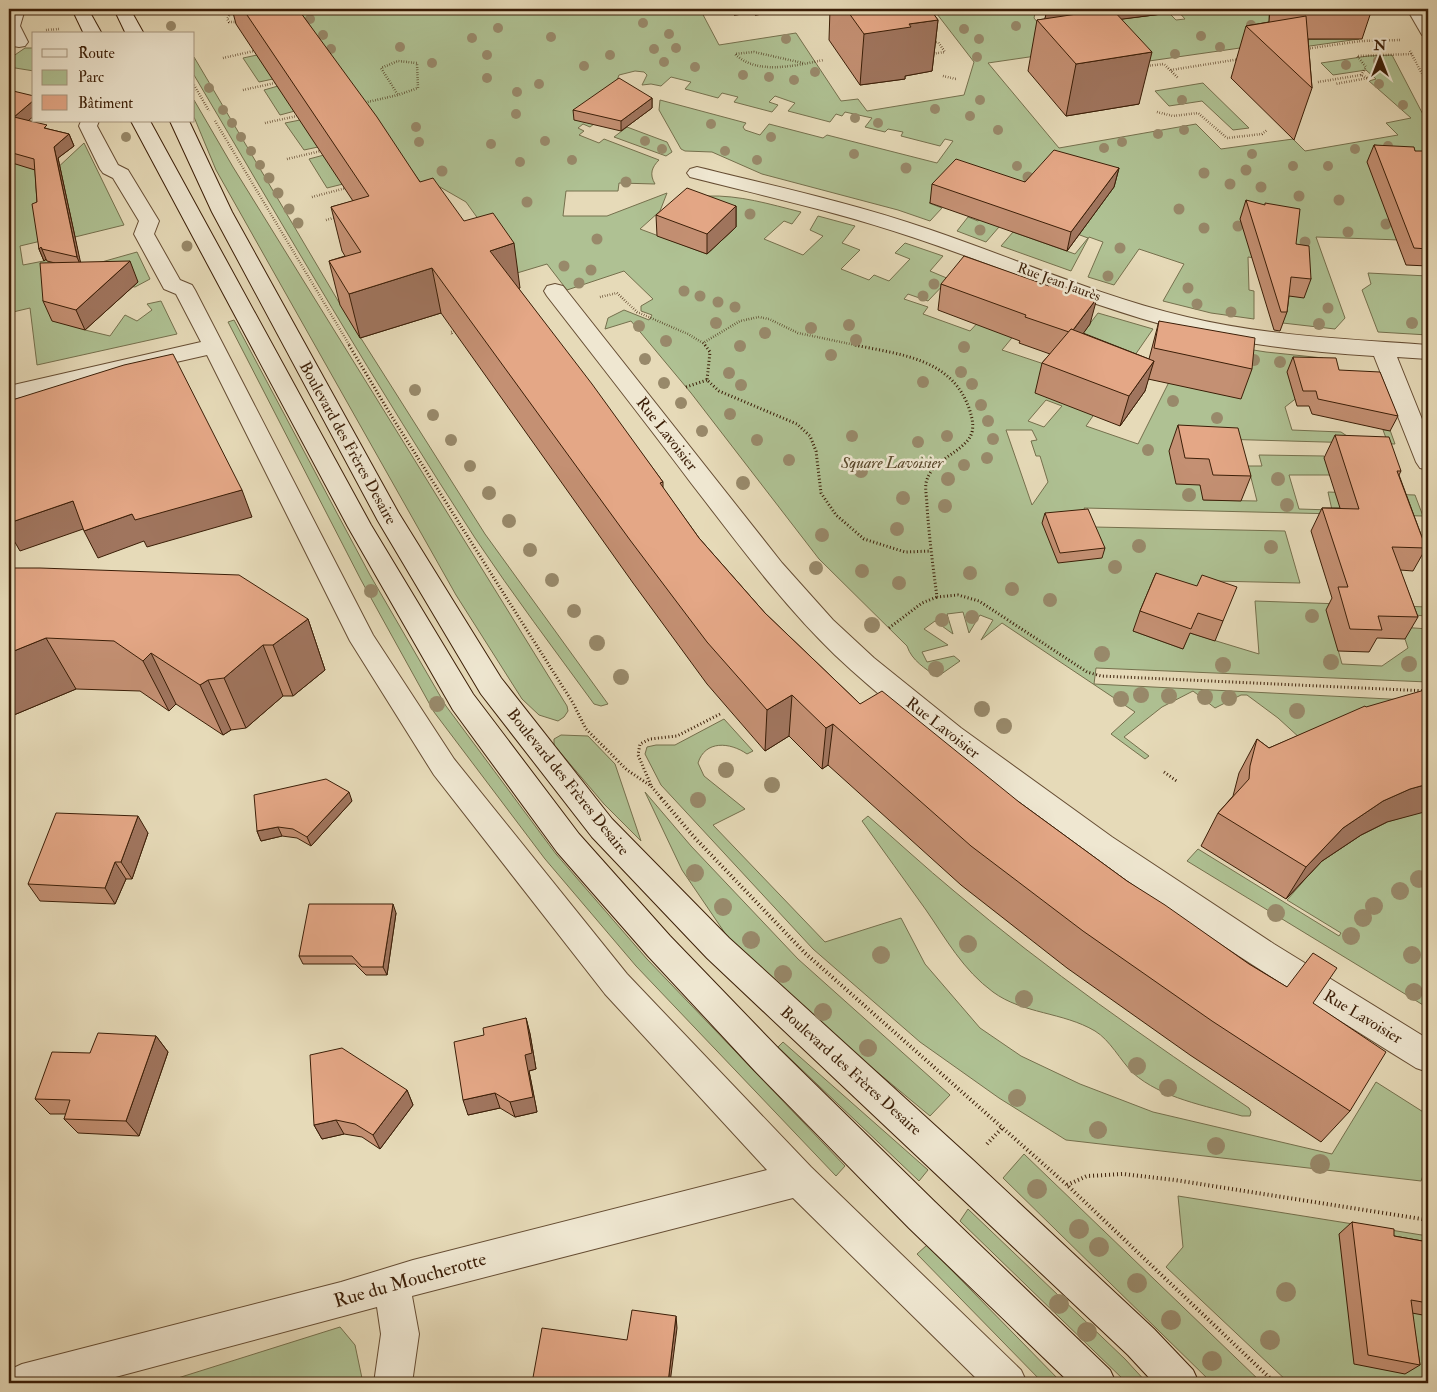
<svg xmlns="http://www.w3.org/2000/svg" width="1437" height="1392" font-family="'IM FELL Double Pica',serif">
<rect width="100%" height="100%" fill="#e6dab8"/>
<filter id="stains"><feTurbulence type="fractalNoise" baseFrequency=".004" numOctaves="4"/><feColorMatrix values="0 0 0 0 .2 0 0 0 0 .09 0 0 0 0 .02 0 0 0 .5 -.17"/></filter>
<radialGradient id="worn" r=".72"><stop offset=".6" stop-color="#630" stop-opacity="0"/><stop offset="1" stop-color="#630" stop-opacity=".3"/></radialGradient>
<g fill="#afc193" stroke="#75704d" fill-rule="evenodd">
<path d="M290,9H700L719,45L796,33L841,101L858,99L867,111L964,95L974,62L937,14L915,17L895,9H1036L1034,18L1039,24H1081L1169,13L1176,20L1185,19L1176,9H1265L1269,14V40L1359,39L1268,52L1261,45L1128,64L1111,45L988,63L1059,148L1196,124L1221,149L1293,139L1305,151L1398,135L1386,123L1411,118L1369,81L1376,79L1366,70L1333,75L1321,63L1368,56L1392,55L1428,124V241L1316,237L1345,318L1335,329L1274,322L1302,264L1248,257L1249,290L1254,291V319L1211,313L1163,301L1184,264L1139,249L1114,285L1088,277L1103,242L1089,237L1071,271L1001,246L1013,232L1075,254L1088,238L1028,216L1039,181L986,242L957,231L968,217L978,221L1002,194L954,178L929,203L942,208L930,221L898,210L762,174L712,152L685,151L681,149L659,110L660,100L746,123L743,127L745,130L760,135L769,124L823,138L827,135L937,163L953,141L945,139L940,146L901,136L903,132L888,129L885,132L865,127L872,118L845,112L842,116L836,114L830,122L788,111L795,103L775,96L769,102L778,105L772,112L734,102L738,97L722,93L718,98L685,89L691,82L671,77L661,86L651,84L642,85L647,75L644,72L635,71L619,75L603,117L590,127L583,124L578,128L584,131L579,135L599,143L604,139L659,160C652,167 649,174 655,184L619,183L618,191H566L563,216H607L667,193L660,211L640,229L707,254V196C740,195 769,204 801,212L792,224L784,221L764,239L803,255L823,236L810,230L818,216L855,226L842,243L860,250L841,269L869,280L874,275L889,281L910,259L895,253L905,243L943,256L930,271L949,279L928,301L908,294L904,299L928,307L923,314L970,331L983,317L1047,295L1002,350L1056,368L1098,313L1153,329L1086,426L1138,444L1190,340L1266,352L1323,358L1329,373L1285,407L1292,430L1341,432L1350,438H1386L1383,430H1390L1395,444L1218,439L1200,485L1204,500L1257,501L1248,466H1262L1259,455L1324,456L1330,475H1289L1299,509L1332,510L1328,492L1415,495L1423,516L1084,508L1094,527L1285,531L1300,583L1213,581L1133,631L1183,649L1190,633L1259,654L1255,601L1428,607V616L1327,610L1342,664L1382,666L1408,648L1401,627L1428,629V682L1096,668L1094,684L1428,701L1301,739L1278,718L1247,695H1241L1215,708L1193,691L1162,707L1124,737L1149,756L1145,759L1111,734L1135,712L1002,623L981,640L993,620L980,615L969,633L963,612L947,614L953,634L935,621L924,629L948,645L922,652L927,662L954,656L960,661L937,677C925,668 912,661 907,646L819,559L691,393L631,321L605,329L608,318L624,310L649,320L652,315L641,311V306L653,299L624,271L567,290L547,264L517,273L466,202L440,187L424,191ZM1046,400L1062,406L1044,427L1028,421ZM1006,430H1032L1037,440L1031,441L1036,456H1040L1048,482L1032,505Z"/>
<path d="M25,48H34V71L9,67V59Z"/>
<path d="M257,55L273,79L259,82L243,58Z"/>
<path d="M194,57L350,321L485,534L608,704L601,706L594,704C554,649 513,595 475,538C377,387 286,231 194,75Z"/>
<path d="M1203,83L1249,128L1233,130L1202,101L1169,106L1155,91Z"/>
<path d="M278,86L295,111L280,115L264,90Z"/>
<path d="M194,100L233,167L567,706L568,711L564,717L558,721L539,715L522,699L456,595L216,170L194,117Z"/>
<path d="M300,120L318,147L304,150L285,123Z"/>
<path d="M627,127L667,142L672,152L666,156L614,137Z"/>
<path d="M84,143L124,225L75,237L69,209L37,215L41,241L20,246L23,265L54,259L91,265L137,252L150,279L135,287L113,284L85,330L110,336L125,315L137,321L152,310L147,304L161,301L177,334L37,365L30,308L13,312L9,311V162L54,171Z"/>
<path d="M324,155L343,184L327,188L309,159Z"/>
<path d="M1368,273L1428,276V335L1378,332L1362,290L1371,284Z"/>
<path d="M234,320L370,575L446,706L556,854L647,959L845,1166L836,1176L636,966L545,859L434,712L361,580L228,322Z"/>
<path d="M724,719L753,751L747,754C730,742 705,740 698,763L704,776L745,809L713,825L825,942L901,918L925,964L980,1028L1021,1056L1080,1084L1153,1112L1332,1154L1376,1082L1428,1115V1162L1421,1181L1066,1140L999,1098L920,1042L813,949L661,785L645,754L647,747L656,745H675Z"/>
<path d="M561,735L588,736L615,764L641,841L604,804L554,745V739Z"/>
<path d="M645,792L691,846L798,959L950,1095L930,1116L787,997L731,942L682,870Z"/>
<path d="M1428,810V1008L1187,861L1198,849L1339,936L1341,933L1287,900L1314,869L1313,867L1361,835L1387,822Z"/>
<path d="M868,816C897,841 925,867 954,891C1047,970 1148,1040 1249,1108L1251,1112L1250,1116H1242C1206,1106 1161,1098 1133,1073C1120,1060 1110,1040 1095,1031C1063,1012 1023,1014 993,992C963,970 946,939 926,910C905,880 883,851 862,821Z"/>
<path d="M783,1042L928,1170L919,1181L778,1047Z"/>
<path d="M1024,1154L1262,1383H1212L1003,1178Z"/>
<path d="M1178,1196L1428,1236V1383H1289L1166,1267L1183,1247Z"/>
<path d="M968,1209L1125,1359L1147,1383H1127L960,1221Z"/>
<path d="M927,1245L1062,1383H1043L917,1254Z"/>
<path d="M340,1327L355,1345L363,1383H162Z"/>
</g>
<g fill="none" stroke-linecap="round" stroke-linejoin="round">
<g stroke="#664d33" stroke-width="2">
<g id="street">
<path d="M9,9H25L20,26L28,42L25,46L19,47L13,46L9,39Z"/>
<path d="M1407,9H1423L1428,17V36L1422,35Z"/>
<path d="M81,121H99L97,126L118,165L128,170L159,221L154,234L180,280L192,285L195,290L373,635L454,759L627,974L811,1167L1021,1370L1027,1383H981L793,1198L412,1296L419,1334L412,1383H374L381,1334L377,1307L93,1383H9V1370L22,1364L341,1282L413,1260L767,1170L605,994L434,775L350,641L207,355L9,400V386L201,342L176,294L164,289L134,234L139,221L113,178L103,173L100,169L79,126Z"/>
<path d="M697,167C774,186 853,203 928,229C1014,258 1098,296 1187,317C1266,336 1347,339 1428,345V359L1397,357L1428,434V470L1420,468L1416,462L1374,356C1310,352 1246,345 1183,330C1090,307 1003,267 912,237C839,212 764,196 690,177L687,173L690,169Z"/>
<path d="M555,284L563,286L782,563L833,620L874,658L961,728L1112,837L1274,944L1428,1039V1072L1416,1068C1277,982 1140,894 1009,796C950,751 889,706 835,655C781,603 737,542 691,483C644,420 595,358 547,296L544,291L547,286Z"/>
</g>
</g>
<g stroke="#3b1e07" stroke-width="2">
<g id="secondary">
<path d="M72,9H88L102,34H84Z"/>
<path d="M114,9H130L144,34H126Z"/>
<path d="M131,121H150L371,525L473,694L579,834L670,936L779,1049L935,1202L1110,1370L1116,1383H1070L909,1228L755,1071L648,956L557,852L453,710L348,527Z"/>
<path d="M170,121H189L232,212L398,512L501,678L612,819L729,938L973,1160L1154,1329L1193,1370L1199,1383H1154L1128,1355L707,958L592,837L481,694L378,521L212,212Z"/>
</g>
</g>
<g stroke="#3b1e07" stroke-width="2.5" stroke-dasharray="0.5 2" stroke-linecap="butt">
<path d="M233,9L227,19L229,22H235"/>
<path d="M46,30L59,29"/>
<path d="M1305,49L1361,41L1401,40"/>
<path d="M1410,51L1428,85"/>
<path d="M931,54L945,52L938,42H933"/>
<path d="M223,58L254,51"/>
<path d="M803,63L754,52L735,54C757,76 797,65 824,60"/>
<path d="M1145,66L1164,64L1178,78"/>
<path d="M1171,70L1240,59"/>
<path d="M1361,75L1366,67L1357,56L1412,54"/>
<path d="M943,76L956,79"/>
<path d="M1318,82L1361,75L1368,78L1335,84"/>
<path d="M194,85L209,111"/>
<path d="M243,90L275,83"/>
<path d="M363,103L398,95L418,88L417,63L398,61L381,68L398,95"/>
<path d="M1157,112L1173,116L1198,113L1227,138L1262,134L1267,130"/>
<path d="M215,121L350,346"/>
<path d="M265,123L297,116"/>
<path d="M287,159L321,151"/>
<path d="M312,197L346,188"/>
<path d="M326,220L337,217"/>
<path d="M600,297L617,293L637,312L688,334L703,343L740,321L759,317L769,319L798,333L860,346"/>
<path d="M452,334L451,332L457,329"/>
<path d="M703,343L706,346"/>
</g>
<g stroke="#3b1e07" stroke-width="3" stroke-dasharray="1 2.5" stroke-linecap="butt">
<path d="M349,345L392,417L573,703L586,729L627,770L651,786L662,799"/>
<path d="M705,345L710,352L707,380L719,391L797,424L810,436L816,451L821,493L836,515L864,539L905,552L931,551"/>
<path d="M855,345C901,355 953,358 970,411C973,421 975,431 968,440C955,456 931,461 926,483C925,490 927,499 927,506C929,536 933,567 937,597L958,595L979,601L1087,672L1101,676L1428,691"/>
<path d="M686,387L707,380"/>
<path d="M889,628L922,603L937,597"/>
<path d="M1164,772L1178,782"/>
<path d="M651,785L638,755L640,744L650,739L677,736L720,714"/>
</g>
<g stroke="#3b1e07" stroke-width="4" stroke-dasharray="1 3" stroke-linecap="butt">
<path d="M661,798L694,837L805,953L1067,1185L1275,1383"/>
<path d="M987,1144L1002,1128"/>
<path d="M1067,1185L1087,1176L1123,1174L1175,1180L1428,1220"/>
</g>
<use href="#street" fill="#efe7d1" fill-rule="evenodd"/>
<use href="#secondary" fill="#efe7d1" fill-rule="evenodd"/>
</g>
<g fill="#98896a">
<circle cx="310" cy="19" r="5"/>
<circle cx="643" cy="23" r="5"/>
<circle cx="1251" cy="25" r="5"/>
<circle cx="171" cy="26" r="5"/>
<circle cx="1016" cy="26" r="5"/>
<circle cx="498" cy="28" r="5"/>
<circle cx="964" cy="29" r="5"/>
<circle cx="669" cy="34" r="5"/>
<circle cx="323" cy="35" r="5"/>
<circle cx="1201" cy="36" r="5"/>
<circle cx="551" cy="37" r="5"/>
<circle cx="472" cy="38" r="5"/>
<circle cx="786" cy="39" r="5"/>
<circle cx="979" cy="39" r="5"/>
<circle cx="400" cy="47" r="5"/>
<circle cx="1220" cy="47" r="5"/>
<circle cx="676" cy="48" r="5"/>
<circle cx="331" cy="49" r="5"/>
<circle cx="654" cy="49" r="5"/>
<circle cx="1175" cy="54" r="5"/>
<circle cx="487" cy="55" r="5"/>
<circle cx="610" cy="55" r="5"/>
<circle cx="977" cy="57" r="5"/>
<circle cx="1378" cy="61" r="5"/>
<circle cx="664" cy="62" r="5"/>
<circle cx="432" cy="63" r="5"/>
<circle cx="1346" cy="65" r="5"/>
<circle cx="584" cy="66" r="5"/>
<circle cx="695" cy="67" r="5"/>
<circle cx="815" cy="72" r="5"/>
<circle cx="743" cy="75" r="5"/>
<circle cx="769" cy="77" r="5"/>
<circle cx="487" cy="78" r="5"/>
<circle cx="794" cy="80" r="5"/>
<circle cx="539" cy="84" r="5"/>
<circle cx="1379" cy="84" r="5"/>
<circle cx="209" cy="88" r="5"/>
<circle cx="517" cy="92" r="5"/>
<circle cx="980" cy="100" r="5"/>
<circle cx="1182" cy="100" r="5"/>
<circle cx="1403" cy="105" r="5"/>
<circle cx="935" cy="109" r="5"/>
<circle cx="223" cy="110" r="5"/>
<circle cx="516" cy="114" r="5"/>
<circle cx="970" cy="116" r="5"/>
<circle cx="855" cy="118" r="5"/>
<circle cx="232" cy="123" r="5"/>
<circle cx="878" cy="123" r="5"/>
<circle cx="711" cy="124" r="5"/>
<circle cx="416" cy="127" r="5"/>
<circle cx="998" cy="130" r="5"/>
<circle cx="1184" cy="130" r="5"/>
<circle cx="1158" cy="134" r="5"/>
<circle cx="126" cy="137" r="5"/>
<circle cx="241" cy="137" r="5"/>
<circle cx="771" cy="137" r="5"/>
<circle cx="545" cy="141" r="5"/>
<circle cx="645" cy="141" r="5"/>
<circle cx="419" cy="142" r="5"/>
<circle cx="1122" cy="142" r="5"/>
<circle cx="491" cy="144" r="5"/>
<circle cx="1388" cy="146" r="5"/>
<circle cx="1104" cy="148" r="5"/>
<circle cx="662" cy="149" r="5"/>
<circle cx="1355" cy="149" r="5"/>
<circle cx="251" cy="151" r="5"/>
<circle cx="725" cy="151" r="5"/>
<circle cx="854" cy="154" r="5"/>
<circle cx="1252" cy="154" r="5"/>
<circle cx="572" cy="160" r="5"/>
<circle cx="757" cy="160" r="5"/>
<circle cx="520" cy="162" r="5"/>
<circle cx="260" cy="165" r="5"/>
<circle cx="1017" cy="166" r="5"/>
<circle cx="1293" cy="166" r="5"/>
<circle cx="1328" cy="166" r="5"/>
<circle cx="906" cy="168" r="5.5"/>
<circle cx="1246" cy="170" r="5.5"/>
<circle cx="442" cy="171" r="5.5"/>
<circle cx="1204" cy="173" r="5.5"/>
<circle cx="1028" cy="177" r="5.5"/>
<circle cx="269" cy="178" r="5.5"/>
<circle cx="626" cy="182" r="5.5"/>
<circle cx="1230" cy="184" r="5.5"/>
<circle cx="1261" cy="187" r="5.5"/>
<circle cx="278" cy="193" r="5.5"/>
<circle cx="1299" cy="196" r="5.5"/>
<circle cx="1339" cy="200" r="5.5"/>
<circle cx="527" cy="202" r="5.5"/>
<circle cx="289" cy="209" r="5.5"/>
<circle cx="1179" cy="209" r="5.5"/>
<circle cx="750" cy="214" r="5.5"/>
<circle cx="298" cy="223" r="5.5"/>
<circle cx="1386" cy="224" r="5.5"/>
<circle cx="1238" cy="226" r="5.5"/>
<circle cx="1204" cy="228" r="5.5"/>
<circle cx="980" cy="230" r="5.5"/>
<circle cx="1348" cy="232" r="5.5"/>
<circle cx="597" cy="239" r="5.5"/>
<circle cx="1305" cy="242" r="5.5"/>
<circle cx="187" cy="246" r="5.5"/>
<circle cx="1120" cy="248" r="5.5"/>
<circle cx="564" cy="266" r="5.5"/>
<circle cx="591" cy="270" r="5.5"/>
<circle cx="1108" cy="276" r="5.5"/>
<circle cx="579" cy="283" r="5.5"/>
<circle cx="934" cy="284" r="5.5"/>
<circle cx="1188" cy="288" r="5.5"/>
<circle cx="684" cy="291" r="5.5"/>
<circle cx="700" cy="296" r="5.5"/>
<circle cx="923" cy="296" r="5.5"/>
<circle cx="718" cy="302" r="5.5"/>
<circle cx="1197" cy="304" r="5.5"/>
<circle cx="735" cy="307" r="5.5"/>
<circle cx="1328" cy="308" r="5.5"/>
<circle cx="1231" cy="312" r="5.5"/>
<circle cx="716" cy="323" r="6"/>
<circle cx="1412" cy="323" r="6"/>
<circle cx="1319" cy="324" r="6"/>
<circle cx="849" cy="325" r="6"/>
<circle cx="639" cy="326" r="6"/>
<circle cx="811" cy="328" r="6"/>
<circle cx="765" cy="333" r="6"/>
<circle cx="856" cy="340" r="6"/>
<circle cx="666" cy="341" r="6"/>
<circle cx="740" cy="346" r="6"/>
<circle cx="964" cy="347" r="6"/>
<circle cx="831" cy="355" r="6"/>
<circle cx="645" cy="359" r="6"/>
<circle cx="1254" cy="360" r="6"/>
<circle cx="1280" cy="362" r="6"/>
<circle cx="961" cy="372" r="6"/>
<circle cx="729" cy="373" r="6"/>
<circle cx="923" cy="382" r="6"/>
<circle cx="664" cy="383" r="6"/>
<circle cx="972" cy="384" r="6"/>
<circle cx="741" cy="385" r="6"/>
<circle cx="415" cy="390" r="6"/>
<circle cx="1173" cy="401" r="6"/>
<circle cx="681" cy="403" r="6"/>
<circle cx="981" cy="405" r="6"/>
<circle cx="730" cy="414" r="6"/>
<circle cx="433" cy="415" r="6"/>
<circle cx="1217" cy="418" r="6"/>
<circle cx="988" cy="421" r="6"/>
<circle cx="702" cy="431" r="6"/>
<circle cx="852" cy="436" r="6"/>
<circle cx="947" cy="436" r="6"/>
<circle cx="993" cy="439" r="6"/>
<circle cx="451" cy="440" r="6"/>
<circle cx="757" cy="440" r="6"/>
<circle cx="918" cy="442" r="6"/>
<circle cx="1148" cy="450" r="6"/>
<circle cx="987" cy="458" r="6"/>
<circle cx="789" cy="460" r="6"/>
<circle cx="964" cy="465" r="6"/>
<circle cx="470" cy="466" r="6"/>
<circle cx="861" cy="471" r="7"/>
<circle cx="948" cy="479" r="7"/>
<circle cx="1278" cy="479" r="7"/>
<circle cx="743" cy="483" r="7"/>
<circle cx="489" cy="493" r="7"/>
<circle cx="1189" cy="495" r="7"/>
<circle cx="903" cy="498" r="7"/>
<circle cx="1287" cy="505" r="7"/>
<circle cx="945" cy="506" r="7"/>
<circle cx="509" cy="521" r="7"/>
<circle cx="897" cy="529" r="7"/>
<circle cx="822" cy="535" r="7"/>
<circle cx="1139" cy="546" r="7"/>
<circle cx="1271" cy="547" r="7"/>
<circle cx="530" cy="550" r="7"/>
<circle cx="1115" cy="567" r="7"/>
<circle cx="816" cy="568" r="7"/>
<circle cx="862" cy="571" r="7"/>
<circle cx="970" cy="573" r="7"/>
<circle cx="552" cy="580" r="7"/>
<circle cx="899" cy="583" r="7"/>
<circle cx="1012" cy="589" r="7"/>
<circle cx="371" cy="591" r="7"/>
<circle cx="1050" cy="600" r="7"/>
<circle cx="574" cy="611" r="7"/>
<circle cx="1312" cy="616" r="7"/>
<circle cx="972" cy="617" r="7"/>
<circle cx="942" cy="620" r="7"/>
<circle cx="872" cy="625" r="8"/>
<circle cx="597" cy="643" r="8"/>
<circle cx="1102" cy="654" r="8"/>
<circle cx="1331" cy="662" r="8"/>
<circle cx="1409" cy="664" r="8"/>
<circle cx="1223" cy="665" r="8"/>
<circle cx="936" cy="669" r="8"/>
<circle cx="621" cy="677" r="8"/>
<circle cx="1141" cy="695" r="8"/>
<circle cx="1169" cy="696" r="8"/>
<circle cx="1205" cy="697" r="8"/>
<circle cx="1229" cy="698" r="8"/>
<circle cx="1121" cy="699" r="8"/>
<circle cx="437" cy="704" r="8"/>
<circle cx="982" cy="709" r="8"/>
<circle cx="1297" cy="711" r="8"/>
<circle cx="1004" cy="726" r="8"/>
<circle cx="726" cy="770" r="8"/>
<circle cx="772" cy="785" r="8"/>
<circle cx="698" cy="800" r="8"/>
<circle cx="695" cy="873" r="9"/>
<circle cx="1419" cy="879" r="9"/>
<circle cx="1400" cy="891" r="9"/>
<circle cx="1374" cy="906" r="9"/>
<circle cx="723" cy="907" r="9"/>
<circle cx="1276" cy="913" r="9"/>
<circle cx="1363" cy="918" r="9"/>
<circle cx="1351" cy="936" r="9"/>
<circle cx="751" cy="940" r="9"/>
<circle cx="968" cy="944" r="9"/>
<circle cx="881" cy="955" r="9"/>
<circle cx="1412" cy="955" r="9"/>
<circle cx="783" cy="974" r="9"/>
<circle cx="1414" cy="992" r="9"/>
<circle cx="1024" cy="999" r="9"/>
<circle cx="823" cy="1012" r="9"/>
<circle cx="868" cy="1048" r="9"/>
<circle cx="1137" cy="1066" r="9"/>
<circle cx="1168" cy="1088" r="9"/>
<circle cx="1017" cy="1098" r="9"/>
<circle cx="1098" cy="1130" r="9"/>
<circle cx="1216" cy="1146" r="9"/>
<circle cx="1320" cy="1164" r="10"/>
<circle cx="1037" cy="1189" r="10"/>
<circle cx="1079" cy="1229" r="10"/>
<circle cx="1099" cy="1247" r="10"/>
<circle cx="1137" cy="1283" r="10"/>
<circle cx="1286" cy="1292" r="10"/>
<circle cx="1059" cy="1304" r="10"/>
<circle cx="1171" cy="1320" r="10"/>
<circle cx="1087" cy="1332" r="10"/>
<circle cx="1270" cy="1340" r="10"/>
<circle cx="1212" cy="1361" r="10"/>
</g>
<g fill="#c49073" stroke="#3b1e07">
<path d="M232,9H298L420,182L464,221L520,288H518L663,482V488L699,538L765,613L860,704L1019,802L1127,881L1249,964L1313,1003L1350,1111L1321,1142L1190,1055L1067,968L961,885L828,765L822,769L789,736L765,751L707,684L633,583L441,313L360,338L340,305L329,261L345,256L342,251L331,207L353,201L236,24Z"/>
<path d="M730,9H805L755,15L754,13L734,15Z"/>
<path d="M830,9H930L938,20L932,71L905,76V79L860,85L829,40Z"/>
<path d="M1051,9H1171L1170,13L1121,19L1139,104L1066,116L1028,71L1037,20L1045,19L1046,14Z"/>
<path d="M1270,9H1372L1362,39H1308L1312,88L1294,140L1231,78L1246,26L1269,22Z"/>
<path d="M9,90L28,121L48,129L69,134L74,146L58,158L80,262L138,282L85,330L52,321L43,301L55,263L47,261L46,259L44,261L39,249L37,202L35,170L9,162Z"/>
<path d="M652,98V108L621,131L574,120L573,110Z"/>
<path d="M1374,145L1415,151L1428,162V266L1406,265L1367,162Z"/>
<path d="M1119,168L1114,187L1067,251L930,203L932,184L1025,182Z"/>
<path d="M1246,200L1296,244L1311,279L1304,298L1289,296L1287,312L1280,331L1274,330L1240,219Z"/>
<path d="M736,206V227L707,254L657,236L656,215Z"/>
<path d="M941,284L1090,324L1083,333L1149,359L1159,321L1252,369L1241,399L1148,379L1145,391L1120,426L1035,393L1042,363L1050,354L1019,343L1020,341L938,310Z"/>
<path d="M1293,357L1398,416L1390,431L1312,414L1309,406H1297L1287,372Z"/>
<path d="M1178,425L1251,476L1241,501L1203,500L1200,485L1176,484L1169,451Z"/>
<path d="M1335,435L1401,471L1399,475L1426,548L1413,571L1400,570L1418,617L1405,639L1377,638L1369,652L1338,651L1326,610L1332,598L1311,531L1322,508H1340L1324,458Z"/>
<path d="M1045,513L1105,548L1102,558L1058,563L1042,523Z"/>
<path d="M9,568L308,619L325,670L293,696H283L246,728L231,730L223,735L176,704L169,711L140,691L76,689L9,717Z"/>
<path d="M1156,573L1223,621L1215,641L1190,633L1183,649L1133,631L1140,611Z"/>
<path d="M1366,707L1387,822L1361,835L1322,861L1286,899L1201,846L1218,813L1233,796L1239,773L1257,739L1269,748Z"/>
<path d="M352,801L311,846L297,838L282,836L261,841L257,831Z"/>
<path d="M148,833L132,879H126L115,904L40,901L28,884Z"/>
<path d="M396,913L387,975H366L355,964H303L299,956Z"/>
<path d="M526,1018L530,1034L536,1069L529,1071L537,1112L515,1117L500,1108L468,1115L484,1035Z"/>
<path d="M156,1036L168,1052L139,1136L78,1133L64,1119L66,1114H50L35,1099L90,1053Z"/>
<path d="M407,1090L413,1105L380,1149L362,1137L344,1134L322,1139L314,1125Z"/>
<path d="M1352,1222L1394,1236L1428,1242V1316L1412,1313L1420,1365L1405,1374L1354,1364L1339,1234Z"/>
</g>
<g fill="#a0755e" stroke="#3b1e07">
<path d="M734,9H754V13L734,15Z"/>
<path d="M755,9H805L755,15Z"/>
<path d="M1088,9H1171L1170,13L1045,29L1043,27L1046,14Z"/>
<path d="M938,20L932,71L905,76V79L860,85L864,34L909,24Z"/>
<path d="M1152,52L1139,104L1066,116L1076,64Z"/>
<path d="M652,98V108L621,131V121Z"/>
<path d="M34,100V116L18,129L14,117Z"/>
<path d="M69,134L74,146L58,158L82,269L77,257L54,147Z"/>
<path d="M1119,168L1114,187L1067,251L1071,232Z"/>
<path d="M736,206V227L707,254V234Z"/>
<path d="M514,243L520,288L496,295L490,251Z"/>
<path d="M41,247L46,259L44,261L39,249Z"/>
<path d="M130,261L138,282L85,330L76,310Z"/>
<path d="M432,268L441,313L360,338L349,294Z"/>
<path d="M1097,298L1090,324L1065,359L1071,333Z"/>
<path d="M1154,361L1145,391L1120,426L1129,396Z"/>
<path d="M242,490L252,517L147,547L144,541L98,558L84,531L132,514Z"/>
<path d="M73,501L86,528L20,551L9,532V523Z"/>
<path d="M308,619L325,670L293,696L273,645Z"/>
<path d="M46,638L76,689L9,717V653Z"/>
<path d="M263,645L283,696L246,728L224,678Z"/>
<path d="M151,653L176,704L169,711L143,661Z"/>
<path d="M208,680L231,730L223,735L200,685Z"/>
<path d="M792,695L789,736L765,751L767,710Z"/>
<path d="M833,724L828,765L822,769L826,728Z"/>
<path d="M1428,784V811L1387,822L1361,835L1322,861L1286,899L1306,867L1343,828L1383,801L1410,789Z"/>
<path d="M349,792L352,801L311,846L307,837Z"/>
<path d="M138,816L148,833L132,879L121,862Z"/>
<path d="M278,827L282,836L261,841L257,831Z"/>
<path d="M115,862L126,879L115,904L105,888Z"/>
<path d="M393,904L396,913L387,975L383,967Z"/>
<path d="M526,1018L530,1034L536,1069L529,1071L537,1112L515,1117L510,1102Z"/>
<path d="M156,1036L168,1052L139,1136L126,1121Z"/>
<path d="M407,1090L413,1105L380,1149L373,1135Z"/>
<path d="M495,1093L500,1108L468,1115L463,1100Z"/>
<path d="M336,1120L344,1134L322,1139L314,1125Z"/>
<path d="M676,1316L677,1328L670,1383H668Z"/>
</g>
<g fill="#e4a786" stroke="#3b1e07">
<path d="M243,9H298L377,117L420,182L433,178L464,221L493,213L514,243L490,251L592,384L663,482L660,483L699,538L765,613L860,704L882,691L1019,802L1127,881L1165,905L1249,964L1287,987L1313,953L1337,968L1313,1003L1386,1052L1350,1111L1212,1021L1083,931L971,846L833,724L826,728L792,695L767,710L707,642L630,540L432,268L349,294L329,261L361,252L331,207L369,196Z"/>
<path d="M846,9H930L938,20L909,24L911,27L864,34Z"/>
<path d="M1051,9H1088L1046,14Z"/>
<path d="M1110,9H1112L1152,52L1076,64L1037,20Z"/>
<path d="M1306,16L1312,88L1246,26Z"/>
<path d="M619,78L652,98L621,121L573,110Z"/>
<path d="M9,90L34,96V100L14,117L47,125L44,128L69,134L54,147L77,257L42,249L41,247L39,249L32,204L37,202L34,159L9,152Z"/>
<path d="M1374,145L1414,147L1415,151H1424L1428,162V249L1414,248Z"/>
<path d="M1054,150L1119,168L1071,232L932,184L956,159L1025,182Z"/>
<path d="M687,188L736,206L707,234L656,215Z"/>
<path d="M1246,200L1265,205V203L1300,209L1296,244L1309,246L1311,279L1291,277L1287,312H1281Z"/>
<path d="M964,256L1049,286L1051,282L1097,298L1073,330L1071,329L1069,332L1025,317L1026,315L941,284Z"/>
<path d="M130,261L76,310L43,301L40,263Z"/>
<path d="M1159,321L1255,338L1252,369L1154,348Z"/>
<path d="M1071,329L1154,361L1129,396L1042,363Z"/>
<path d="M173,354L242,490L135,520L132,514L84,531L73,501L9,523V401L124,365Z"/>
<path d="M1293,357L1336,358L1339,370L1380,372L1398,416L1318,399L1316,391H1303Z"/>
<path d="M1178,425L1238,428L1251,476L1213,475L1209,459L1185,458Z"/>
<path d="M1335,435L1389,437L1401,471H1397L1426,548L1392,547L1418,617L1378,616L1382,630L1350,629L1338,587H1348L1322,508L1359,509Z"/>
<path d="M1088,509L1105,548L1060,553L1045,513Z"/>
<path d="M9,568H40L239,575L308,619L273,645H263L224,678L208,680L200,685L151,653L143,661L114,641L46,638L9,653Z"/>
<path d="M1156,573L1197,586L1202,575L1237,587L1223,621L1198,613L1191,629L1140,611Z"/>
<path d="M1428,689V784L1410,789L1383,801L1343,828L1306,867L1218,813L1249,779L1250,766L1257,739L1269,748L1365,706L1366,707Z"/>
<path d="M326,779L349,792L307,837L293,829L278,827L257,831L254,795Z"/>
<path d="M56,813L138,816L121,862H115L105,888L28,884Z"/>
<path d="M309,904H393L383,967H362L352,956H299Z"/>
<path d="M526,1018L532,1053L525,1055L533,1097L510,1102L495,1093L463,1100L454,1042L484,1035L483,1028Z"/>
<path d="M98,1033L156,1036L126,1121L64,1119L70,1100L35,1099L52,1052L90,1053Z"/>
<path d="M342,1048L407,1090L373,1135L355,1124L336,1120L314,1125L310,1055Z"/>
<path d="M1352,1222L1394,1229V1236L1428,1242V1303L1411,1300L1420,1365L1368,1355Z"/>
<path d="M632,1310L676,1316L668,1383H532L542,1328L627,1340Z"/>
</g>
<g text-anchor="middle" dominant-baseline="central" stroke-width="5" stroke-linejoin="round" paint-order="stroke">
<g font-size="14" fill="#3b1e07" stroke="#efe7d1">
<text transform="translate(1059 282) rotate(20)">Rue Jean Jaurès</text>
</g>
<g font-size="16" fill="#3b1e07" stroke="#efe7d1">
<text transform="translate(667 434) rotate(52)">Rue Lavoisier</text>
<text transform="translate(348 443) rotate(61)">Boulevard des Frères Desaire</text>
<text transform="translate(943 728) rotate(38)">Rue Lavoisier</text>
<text transform="translate(568 782) rotate(51)">Boulevard des Frères Desaire</text>
<text transform="translate(1363 1017) rotate(31)">Rue Lavoisier</text>
<text transform="translate(851 1071) rotate(42)">Boulevard des Frères Desaire</text>
</g>
<g font-size="16" font-style="italic" fill="#58472a" stroke="#efe7d1">
<text x="892" y="463">Square Lavoisier</text>
</g>
<g font-size="19" fill="#3b1e07" stroke="#efe7d1">
<text transform="translate(410 1280) rotate(-16)">Rue du Moucherotte</text>
</g>
</g>
<rect width="1437" height="1392" fill="none" stroke="#e6dab8" stroke-width="30"/>
<rect x="10" y="10" width="1417" height="1372" fill="none" stroke="#3b1e07" stroke-width="2.5"/>
<rect x="15" y="15" width="1407" height="1362" fill="none" stroke="#3b1e07"/>
<rect x="32" y="32" width="162" height="90" fill="#efe7d1" stroke="#a79780"/>
<rect x="42" y="49" width="25" height="8" fill="#efe7d1" stroke="#a79780"/>
<text x="78" y="58" font-size="15" fill="#3b1e07">Route</text>
<rect x="42" y="70" width="25" height="15" fill="#afc193" stroke="#a79780"/>
<text x="78" y="82" font-size="15" fill="#3b1e07">Parc</text>
<rect x="42" y="95" width="25" height="15" fill="#e4a786" stroke="#a79780"/>
<text x="78" y="108" font-size="15" fill="#3b1e07">Bâtiment</text>
<g transform="translate(1380 58)" stroke="#efe7d1" stroke-width="4" paint-order="stroke">
<path d="M0-4L9 19L0 12L-9 19Z" fill="#3b1e07"/>
<text y="-8" font-size="14" font-weight="bold" text-anchor="middle" fill="#3b1e07">N</text>
</g>
<rect width="100%" height="100%" filter="url(#stains)"/>
<rect width="100%" height="100%" fill="url(#worn)"/>
</svg>
